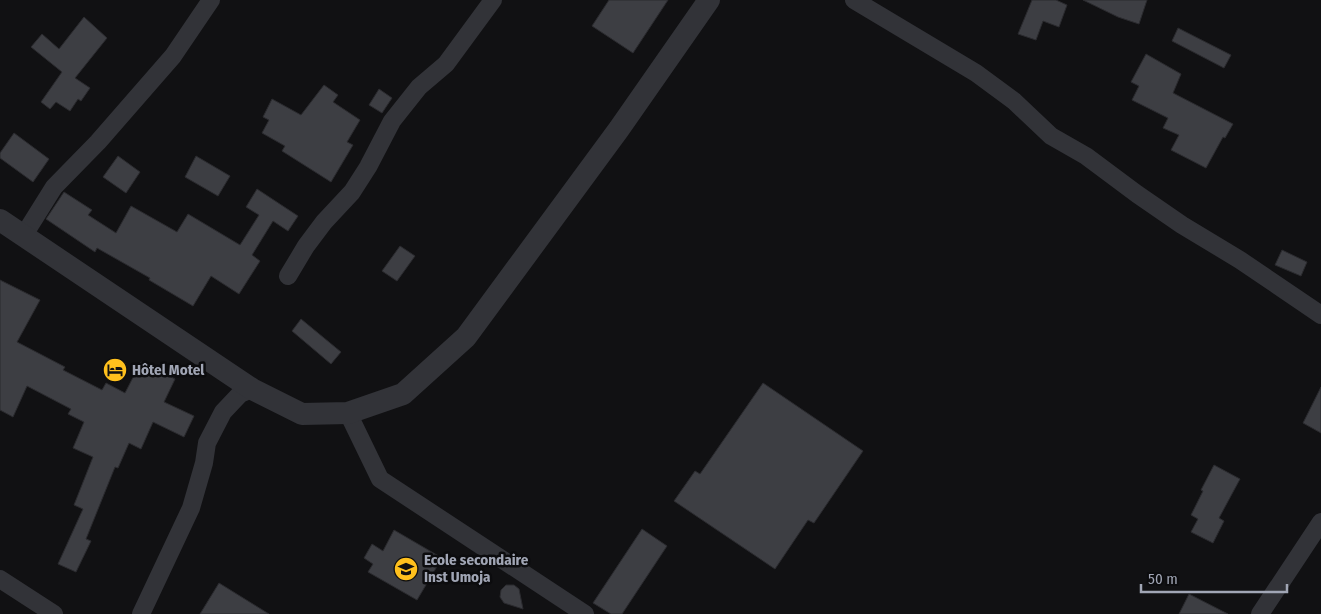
<svg xmlns="http://www.w3.org/2000/svg" width="1321" height="614" font-family="'Fira Sans Condensed',sans-serif">
<rect width="100%" height="100%" fill="#111113"/>
<g fill="#3d3e43" stroke="#2b2b2f">
<path d="M609,0H668L633,53L592,26Z"/>
<path d="M1032,0H1056L1067,5L1059,27L1043,21L1036,40L1018,34Z"/>
<path d="M1083,0H1147L1139,24L1118,17Z"/>
<path d="M84,17L107,38L75,78L90,88L81,101L78,99L70,111L56,102L50,109L41,102L62,72L31,47L42,34L59,49Z"/>
<path d="M1178,28L1231,55L1224,68L1172,41Z"/>
<path d="M1146,54L1181,74L1173,93L1233,124L1225,138L1223,137L1206,168L1171,150L1179,135L1163,128L1168,118L1132,100L1139,86L1131,82Z"/>
<path d="M324,85L338,95L333,102L360,120L347,142L353,145L331,182L282,151L285,146L262,133L269,120L263,117L272,99L301,115Z"/>
<path d="M379,89L392,98L382,113L369,105Z"/>
<path d="M14,133L49,159L33,182L0,158V153Z"/>
<path d="M118,156L140,172L126,193L103,177Z"/>
<path d="M196,156L230,176L218,196L185,177Z"/>
<path d="M257,189L298,216L288,231L273,221L252,255L260,261L239,294L211,276L193,306L149,280L150,278L97,248L95,252L46,219L64,192L92,210L88,215L116,233L131,206L177,232L188,214L240,245L259,215L246,207Z"/>
<path d="M400,246L415,256L397,281L382,271Z"/>
<path d="M1282,250L1307,262L1301,276L1275,265Z"/>
<path d="M0,280L40,300L17,342L65,367L63,370L102,390L106,383L125,393L141,362L175,379L164,402L194,416L184,437L153,422L141,449L129,443L118,468L115,467L86,539L91,541L76,572L58,564L83,509L74,505L93,457L73,448L84,422L68,414L71,409L27,386L13,417L0,410Z"/>
<path d="M301,319L341,352L331,364L292,331Z"/>
<path d="M763,383L863,451L814,523L808,520L775,569L674,501L695,471L700,474Z"/>
<path d="M1321,387V433L1303,423Z"/>
<path d="M1214,465L1240,479L1219,518L1224,521L1213,543L1191,532L1198,519L1191,515L1203,491L1201,490Z"/>
<path d="M642,529L667,546L622,614H611L593,603Z"/>
<path d="M394,530L442,558L417,600L368,572L373,564L364,558L372,544L383,551Z"/>
<path d="M219,583L269,614H200Z"/>
<path d="M506,585H514L519,589L523,609L504,603L500,597L501,590Z"/>
<path d="M1189,594L1228,614H1179Z"/>
</g>
<g fill="none" stroke-linecap="round" stroke-linejoin="round">
<g stroke="#323338" stroke-width="18">
<path d="M854,0L976,73L1014,101L1051,136L1086,156L1137,194L1182,225L1240,260L1321,315"/>
<path d="M24,235L54,187L98,142L173,56L211,0"/>
<path d="M288,276L306,246L324,222L352,192L368,167L392,121L419,87L446,64L493,0"/>
<path d="M348,413L380,479L585,614"/>
<path d="M0,579L54,614"/>
<path d="M141,614L191,508L204,463L207,443L223,412L240,394L252,389"/>
<path d="M1260,614L1321,522"/>
</g>
<path stroke="#323338" stroke-width="22" d="M0,220L252,389L302,414L348,413L403,394L466,337L619,129L709,0"/>
</g>
<defs>
<g id="hotel-disc" transform="scale(1.25)"><circle r="9.5" fill="#ffc01d" stroke="#0c0c0e"/><path d="M-6-4.5h1.5V1H6V5H4.5V3h-9V5H-6ZM-4 0a1.8 1.8 0 1 1 3.6 0ZM.5 0V-2.5h3Q6-2.5 6 0Z" fill="#111"/></g>
<g id="school-disc" transform="scale(1.25)"><circle r="9.5" fill="#ffc01d" stroke="#0c0c0e"/><path d="M0-5L7-2L0 1L-7-2ZM-4 1L0 2.5L4 1V4Q0 6-4 4Z" fill="#111"/></g>
</defs>
<g fill-rule="evenodd">
<use href="#hotel-disc" x="115" y="370"/>
<use href="#school-disc" x="406" y="569"/>
</g>
<g text-anchor="middle" dominant-baseline="central" stroke-width="5" stroke-linejoin="round" paint-order="stroke">
<g font-size="15" font-weight="bold" fill="#a1a6b5" stroke="#0c0c0e" text-anchor="start">
<text x="132" y="370">Hôtel Motel</text>
<text x="424" y="560">Ecole secondaire<tspan x="424" dy="17">Inst Umoja</tspan></text>
</g>
</g>
<path d="M1141 584v8h146v-8" fill="none" stroke="#a1a6b5" stroke-width="2.5"/>
<text x="1148" y="584" font-size="15" fill="#a1a6b5" stroke="#0c0c0e" stroke-width="4" paint-order="stroke">50 m</text>
</svg>
